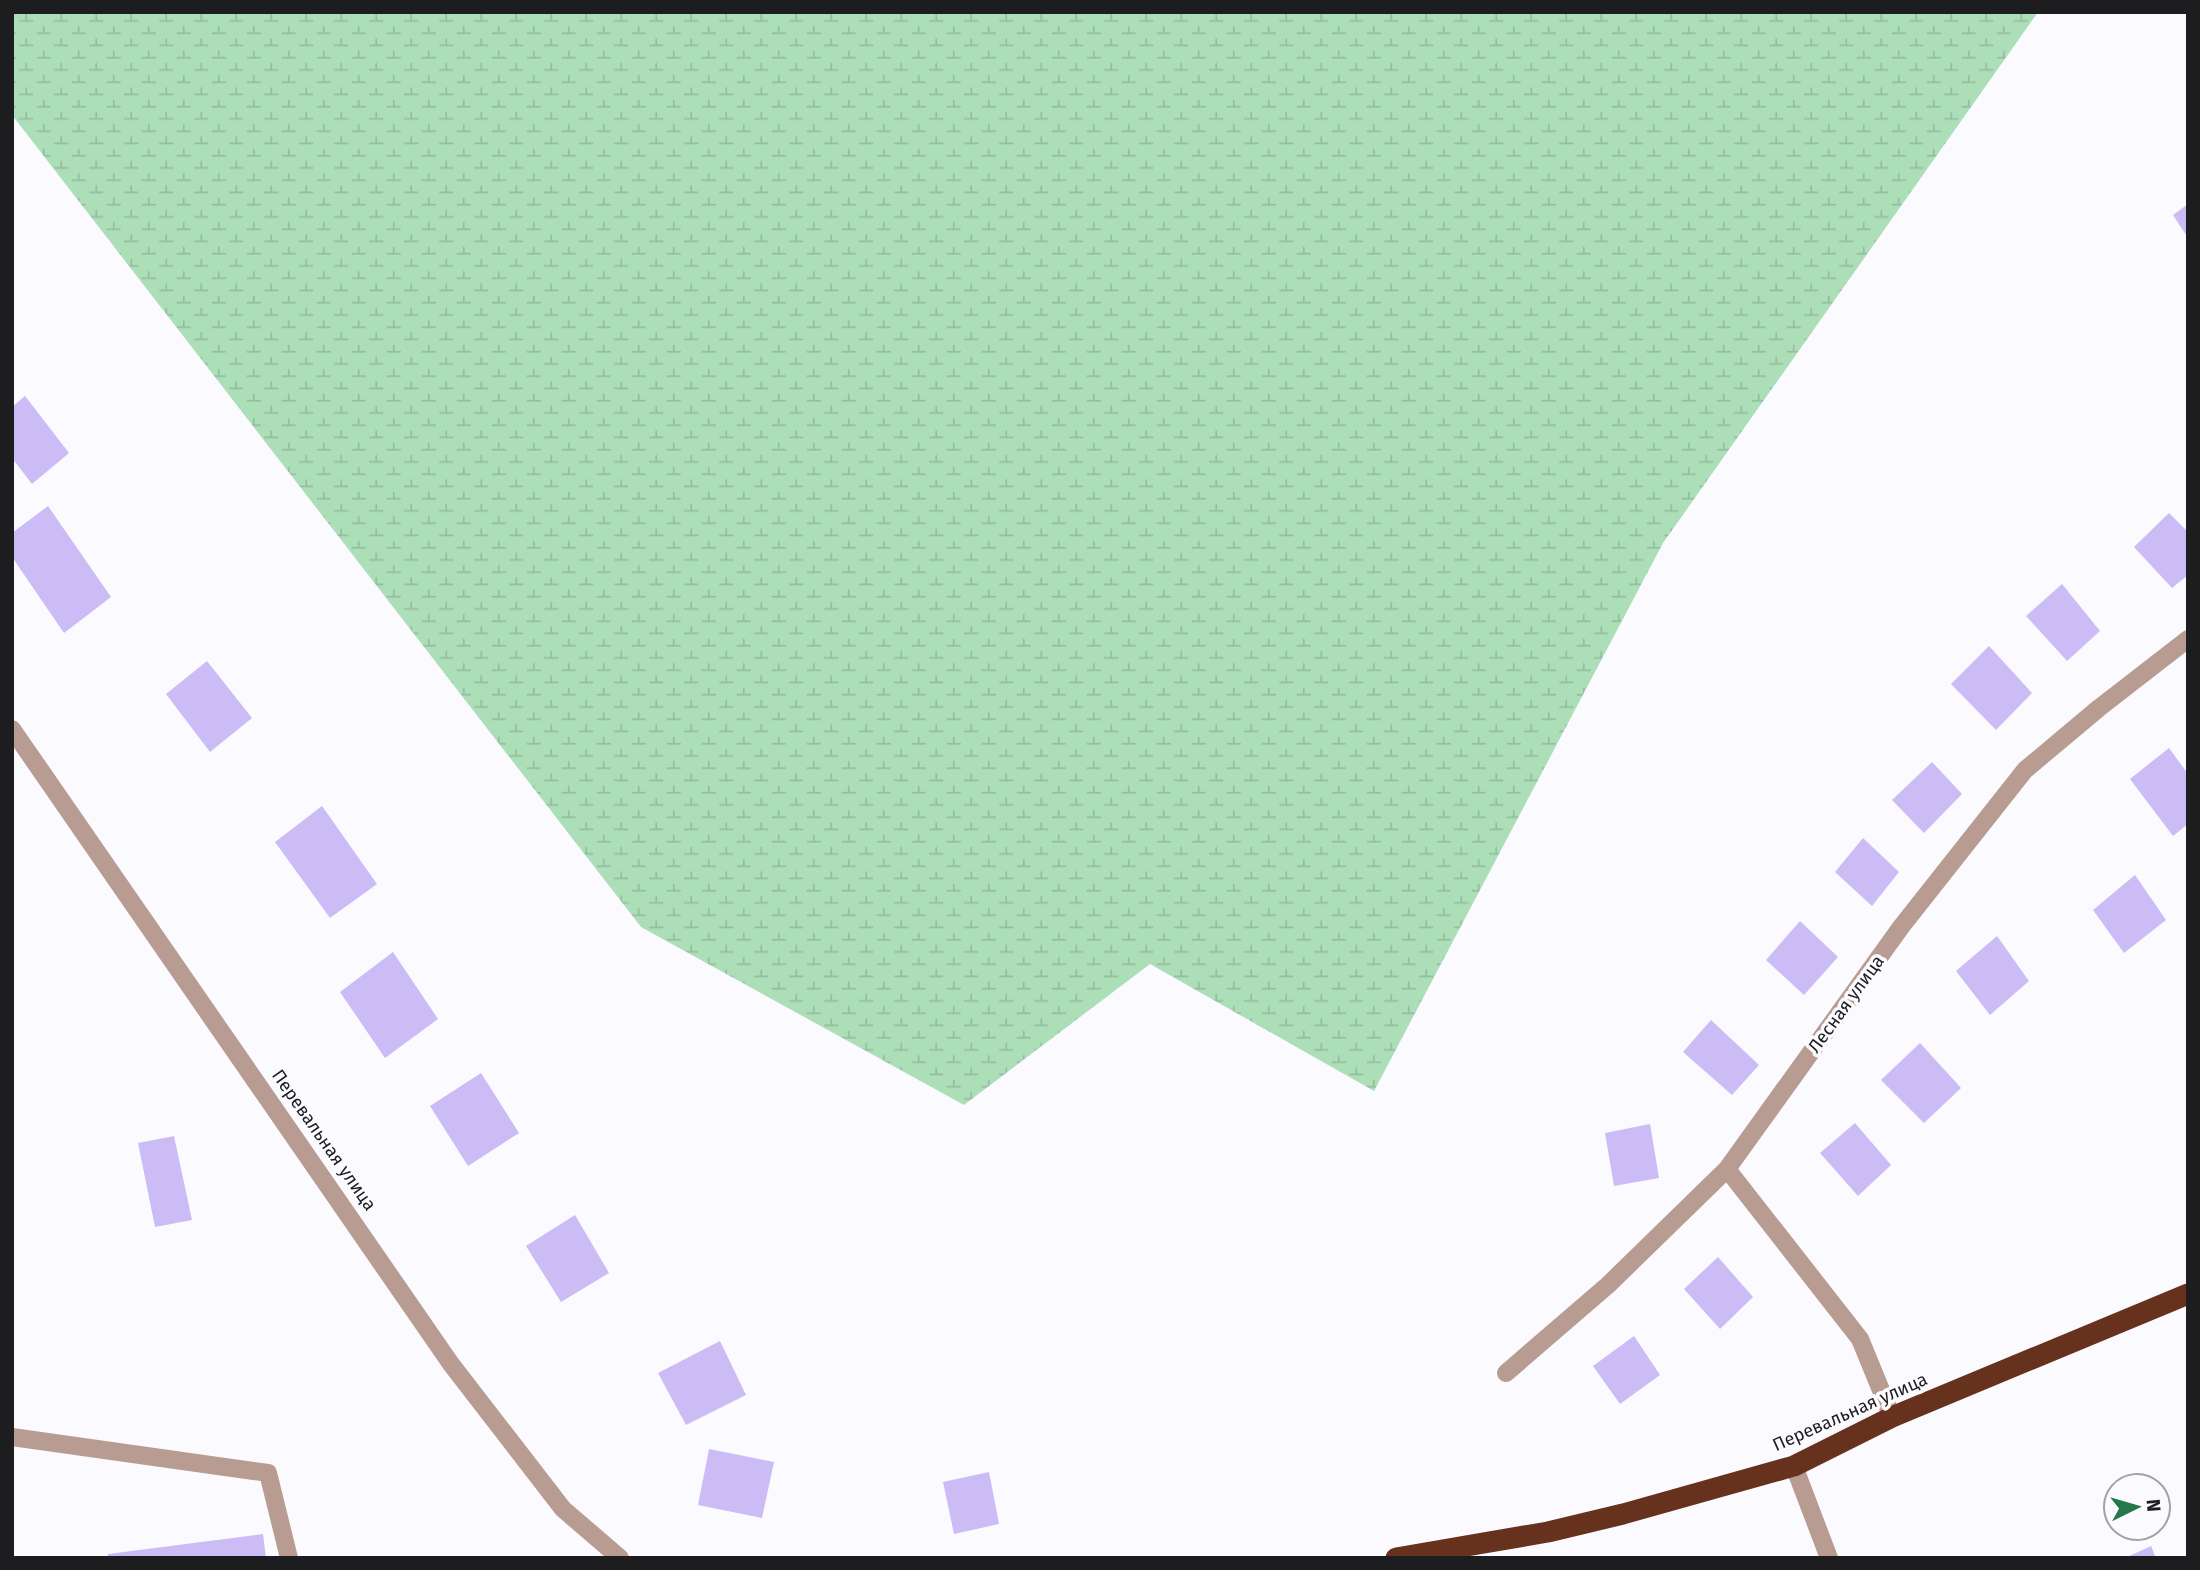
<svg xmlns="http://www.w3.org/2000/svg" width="2200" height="1570" font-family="'Fira Sans',sans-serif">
<defs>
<pattern id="wetland-marsh" width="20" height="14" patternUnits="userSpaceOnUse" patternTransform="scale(1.75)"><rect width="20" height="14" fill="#acdeb8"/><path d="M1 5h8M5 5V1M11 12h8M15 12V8" fill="none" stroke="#94be9e"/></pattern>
</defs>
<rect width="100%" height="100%" fill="#fafaff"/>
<path fill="url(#wetland-marsh)" d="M12,12H2038L1663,543L1374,1091L1150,964L964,1105L641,927L12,115Z"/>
<g fill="#ccbcf5">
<path d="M2188,204V238L2173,215Z"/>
<path d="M25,396L69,453L32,484L12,458V407Z"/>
<path d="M48,506L111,597L64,633L12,557V533Z"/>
<path d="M2169,513L2188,532V575L2172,588L2134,547Z"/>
<path d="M2062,584L2100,631L2067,661L2026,616Z"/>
<path d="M1989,646L2032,693L1996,730L1951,684Z"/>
<path d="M207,661L252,718L210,752L166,694Z"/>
<path d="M2169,748L2188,774V824L2173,836L2130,779Z"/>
<path d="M1932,762L1962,794L1924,833L1892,800Z"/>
<path d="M322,806L377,884L330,918L275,842Z"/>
<path d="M1863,838L1899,872L1872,906L1835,872Z"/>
<path d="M2135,875L2166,920L2124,953L2093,910Z"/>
<path d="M1800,921L1838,957L1804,995L1766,960Z"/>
<path d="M1997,936L2029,981L1990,1015L1956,971Z"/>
<path d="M393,952L438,1019L385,1058L340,992Z"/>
<path d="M1711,1020L1759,1065L1732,1095L1683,1052Z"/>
<path d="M1920,1043L1961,1088L1924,1123L1881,1080Z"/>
<path d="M481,1073L519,1133L468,1166L430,1106Z"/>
<path d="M1855,1123L1891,1165L1858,1196L1820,1153Z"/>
<path d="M1650,1124L1659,1178L1614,1186L1605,1133Z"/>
<path d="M174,1136L192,1220L155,1227L138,1143Z"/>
<path d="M575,1215L609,1273L561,1302L526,1246Z"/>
<path d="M1718,1257L1753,1297L1720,1329L1684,1289Z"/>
<path d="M1634,1336L1660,1375L1620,1404L1593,1366Z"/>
<path d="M720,1341L746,1395L686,1425L658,1373Z"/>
<path d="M709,1449L774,1462L762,1518L698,1505Z"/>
<path d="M989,1472L999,1524L954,1534L943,1482Z"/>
<path d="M263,1534L266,1558H108V1554Z"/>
<path d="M2151,1546L2156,1558H2125Z"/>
</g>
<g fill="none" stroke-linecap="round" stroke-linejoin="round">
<g stroke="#b89c91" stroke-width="18">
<path d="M12,729L451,1364L563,1509L620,1558"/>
<path d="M1727,1169L1860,1339L1892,1417"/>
<path d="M1506,1373L1608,1285L1727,1169L1901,927L2025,770L2099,708L2188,639"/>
<path d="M12,1437L268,1473L289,1558"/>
<path d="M1794,1466L1829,1558"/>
</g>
<path stroke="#66321d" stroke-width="21" d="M1396,1558L1548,1532L1623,1514L1794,1466L1892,1417L2188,1294"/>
</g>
<g text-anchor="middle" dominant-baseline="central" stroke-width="7" stroke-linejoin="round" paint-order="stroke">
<g font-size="18" fill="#1d1c1f" stroke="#fafaff">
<text transform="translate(1846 1004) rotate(-54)">Лесная улица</text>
<text transform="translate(324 1140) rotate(55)">Перевальная улица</text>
<text transform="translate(1850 1412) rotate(-24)">Перевальная улица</text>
</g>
</g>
<rect width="2200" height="1570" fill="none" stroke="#1d1c1f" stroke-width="28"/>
<g transform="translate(2137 1507) rotate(85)"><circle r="33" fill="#fafaff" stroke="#a2a1a5" stroke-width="2"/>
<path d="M0-5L12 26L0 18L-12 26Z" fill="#24784a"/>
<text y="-10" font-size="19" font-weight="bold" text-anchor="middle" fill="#1d1c1f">N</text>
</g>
</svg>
